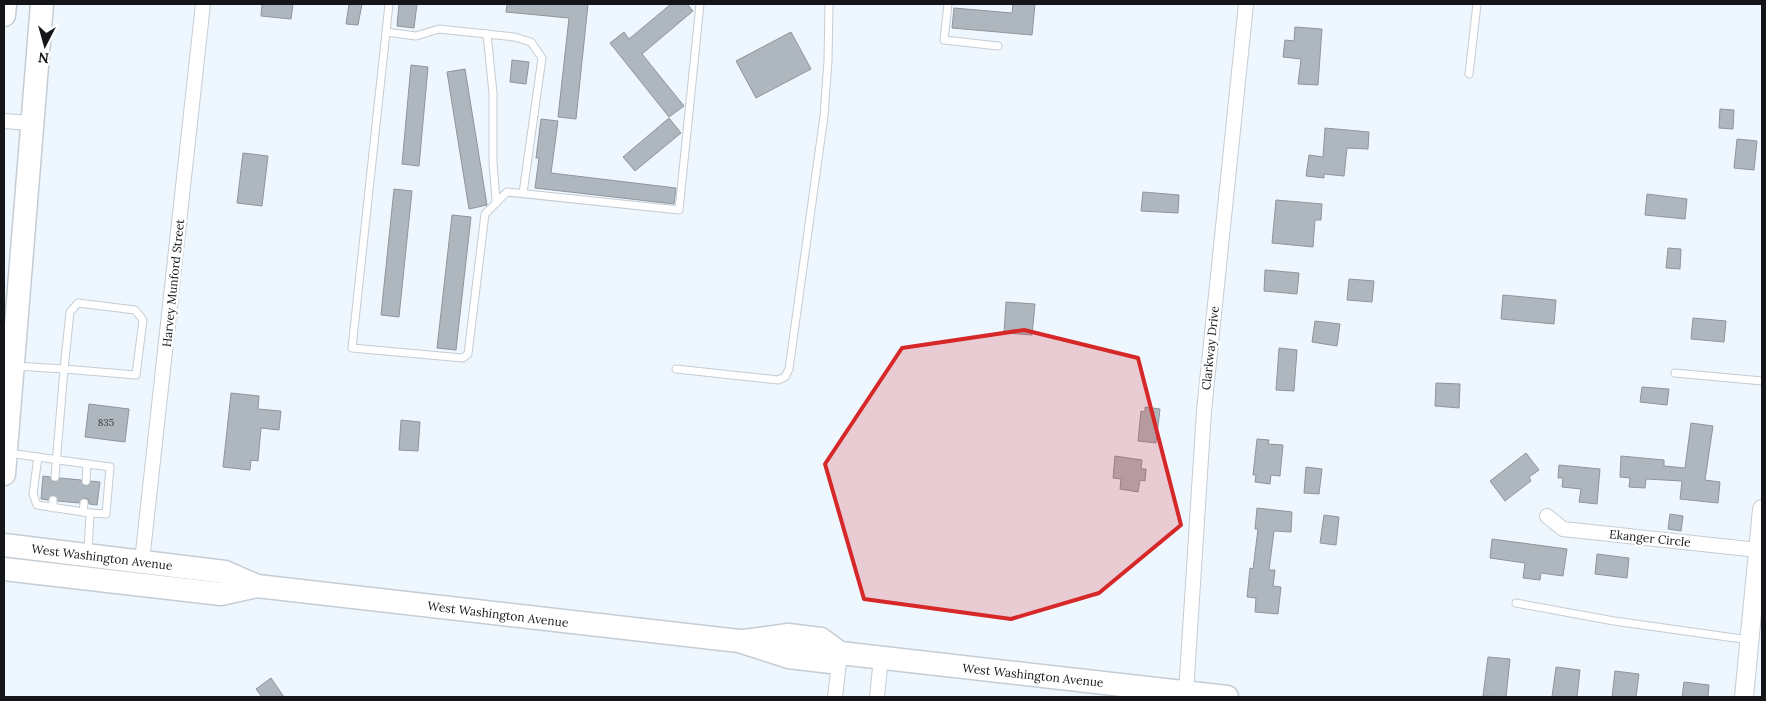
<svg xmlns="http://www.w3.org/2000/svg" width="1766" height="701" font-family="Lora,serif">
<rect width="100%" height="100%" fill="#eef6fe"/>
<g fill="#afb7be" stroke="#8e959c">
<path d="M262,4H293L291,19L261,16Z"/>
<path d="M349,4H362L358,25L346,24Z"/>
<path d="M399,4H417L414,28L397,26Z"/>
<path d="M507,4H588L576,119L558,117L569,18L506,12Z"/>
<path d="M671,4H687L693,11L642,54L684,106L669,117L610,43L624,32L629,39Z"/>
<path d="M1013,4H1035L1032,35L952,28L954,8L1012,13Z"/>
<path d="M1295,27L1322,29L1318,85L1298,84L1301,59L1283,57L1285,40L1294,41Z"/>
<path d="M791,32L811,69L756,98L736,61Z"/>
<path d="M512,60L529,62L526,84L510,82Z"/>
<path d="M411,65L428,67L419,166L402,164Z"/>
<path d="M465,69L487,205L469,209L447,72Z"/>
<path d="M1720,109L1734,110L1733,129L1719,128Z"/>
<path d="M669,118L681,133L635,171L623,157Z"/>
<path d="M541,119L558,121L551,173L676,188L674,204L535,188L539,158H536Z"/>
<path d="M1325,128L1369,132L1368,149L1347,148L1344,176L1324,174V178L1306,176L1309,155L1323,157Z"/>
<path d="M1737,139L1757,141L1754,170L1734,168Z"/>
<path d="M243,153L268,156L262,206L237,203Z"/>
<path d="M394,189L412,191L399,317L381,315Z"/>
<path d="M1143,192L1179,195L1178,213L1141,211Z"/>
<path d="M1647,194L1687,199L1685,219L1645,215Z"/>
<path d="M1276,200L1322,204L1321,220H1315L1313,247L1272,243Z"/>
<path d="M452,215L471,217L456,350L437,348Z"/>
<path d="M1668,248L1681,249L1680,269L1666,268Z"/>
<path d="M1265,270L1299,273L1297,294L1264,291Z"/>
<path d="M1349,279L1374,281L1372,302L1347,300Z"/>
<path d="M1503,295L1556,300L1554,324L1501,319Z"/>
<path d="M1006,302L1035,304L1032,335L1004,333Z"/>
<path d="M1693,318L1726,321L1724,342L1691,339Z"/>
<path d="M1315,321L1340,324L1337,346L1312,342Z"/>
<path d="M1279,348L1297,350L1294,391L1276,390Z"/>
<path d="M1436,383L1460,384L1459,408L1435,406Z"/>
<path d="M1642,387L1669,389L1667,405L1640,402Z"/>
<path d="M231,393L259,396L258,409L281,411L279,430L261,428L258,461L251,460L250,470L223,467Z"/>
<path d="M89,404L129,409L125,442L85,437Z"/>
<path d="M1145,407L1160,409L1156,443L1138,441L1141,411L1145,412Z"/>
<path d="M401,420L420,422L418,451L399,450Z"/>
<path d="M1691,423L1713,426L1705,480L1720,482L1718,503L1680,499L1682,481L1646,479L1645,488L1629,487L1630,478L1620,477L1621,456L1664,460V466L1685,468Z"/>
<path d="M1257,439L1269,440L1268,444L1283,445L1280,476L1271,475L1270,484L1255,482L1256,475H1253Z"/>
<path d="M1526,453L1539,470L1529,477L1531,481L1505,501L1490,481Z"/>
<path d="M1115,456L1142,460L1141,469H1146L1145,481L1140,480L1138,492L1120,489L1121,479L1113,478Z"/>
<path d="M1559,465L1600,469L1597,504L1579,502L1581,489L1562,487L1563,478H1558Z"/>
<path d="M1306,467L1322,469L1319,494L1304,493Z"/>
<path d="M43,476L50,477L54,482L60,478L81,480L85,486L91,481L100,482L97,505L89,504L88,499L84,498L79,503L58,501L53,495L48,500L41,499Z"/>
<path d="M1257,508L1292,512L1291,532L1274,531L1269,570H1275L1273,586L1281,587L1278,614L1255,612L1256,598L1247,597L1250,568L1253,569L1258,529H1255Z"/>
<path d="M1670,514L1683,516L1681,531L1668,529Z"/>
<path d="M1324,515L1339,517L1336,545L1320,543Z"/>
<path d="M1492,539L1567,549L1563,576L1541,573L1540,580L1523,578L1525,563L1490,558Z"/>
<path d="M1597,554L1629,558L1627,578L1595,574Z"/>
<path d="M1488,657L1510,659L1506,697L1483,696Z"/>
<path d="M1556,667L1580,670L1577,697H1552Z"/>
<path d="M1615,671L1639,674L1636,697H1612Z"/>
<path d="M271,678L284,697H262L256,689Z"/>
<path d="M1684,682L1709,685L1708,697H1682Z"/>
</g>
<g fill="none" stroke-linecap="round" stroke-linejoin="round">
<g stroke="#c5cdd4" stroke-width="9">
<g id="service">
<path d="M389,4L352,348L463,358L468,354L485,214L507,192L679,210L700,4"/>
<path d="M948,4L944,40L998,46"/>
<path d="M386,32L416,36L439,29L514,37L531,42L542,58L523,193"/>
<path d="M487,34L493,93V163L496,200"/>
<path d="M1469,74L1477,4"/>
<path d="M78,303L135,310L143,320L136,375L64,369L70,312Z"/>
<path d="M15,366L64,369L55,477"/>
<path d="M676,369L778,380L785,377L789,369L824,116L828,61L829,4"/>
<path d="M1675,373L1762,381"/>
<path d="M8,453L110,467L106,514L90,513"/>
<path d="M38,457L33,494L37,505L90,513L88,552"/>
<path d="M86,481L87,464"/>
<path d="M53,508V500"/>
<path d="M83,512L84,503"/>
<path d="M1516,603L1614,621L1749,640"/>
</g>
</g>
<g stroke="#c5cdd4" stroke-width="16">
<g id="minor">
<path d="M4,121L32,123"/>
<path d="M1547,516L1563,529L1758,550"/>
<path d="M142,561L203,4"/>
<path d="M1186,693L1204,411L1246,4"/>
<path d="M835,697L840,654"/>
<path d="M877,697L881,658"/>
</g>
</g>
<g stroke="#c5cdd4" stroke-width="20">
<path id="tertiary" d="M1744,697L1762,509"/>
</g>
<g stroke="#c5cdd4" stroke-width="25">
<g id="primary">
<path d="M4,15L5,4"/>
<path d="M4,474L42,4"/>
<path d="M4,545L225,572L257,586L739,641L789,657L831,662L840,653"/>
<path d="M4,569L221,594L257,586"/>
<path d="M744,641L788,635L821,639L840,653L1227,697"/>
</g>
</g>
<use href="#service" stroke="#fff" stroke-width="7"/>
<use href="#minor" stroke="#fff" stroke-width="14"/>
<use href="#tertiary" stroke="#fff" stroke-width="18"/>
<use href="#primary" stroke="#fff" stroke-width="22"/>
</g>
<path fill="#d62828" fill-opacity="0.2" stroke="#d62828" stroke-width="4" stroke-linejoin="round" d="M1024,330L1138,358L1181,525L1099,593L1011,619L864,599L825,464L902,348Z"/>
<g text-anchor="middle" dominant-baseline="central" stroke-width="5" stroke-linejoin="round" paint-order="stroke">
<g font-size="10" fill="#3a3e42">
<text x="106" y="422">835</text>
</g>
<g font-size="12" fill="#131518" stroke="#fff">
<text transform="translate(173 283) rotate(-84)">Harvey Munford Street</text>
<text transform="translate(1210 348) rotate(-84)">Clarkway Drive</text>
<text transform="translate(1650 538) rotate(6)">Ekanger Circle</text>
<text transform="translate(102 557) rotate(7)">West Washington Avenue</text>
<text transform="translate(498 614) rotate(7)">West Washington Avenue</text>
<text transform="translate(1033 675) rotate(6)">West Washington Avenue</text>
</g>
</g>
<rect width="1766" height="701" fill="none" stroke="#131518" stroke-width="10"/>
<g transform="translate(45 45) rotate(186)" stroke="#ffffff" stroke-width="4" paint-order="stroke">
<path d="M0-4L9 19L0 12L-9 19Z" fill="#131518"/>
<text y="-8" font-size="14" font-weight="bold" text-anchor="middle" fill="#131518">N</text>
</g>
</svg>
